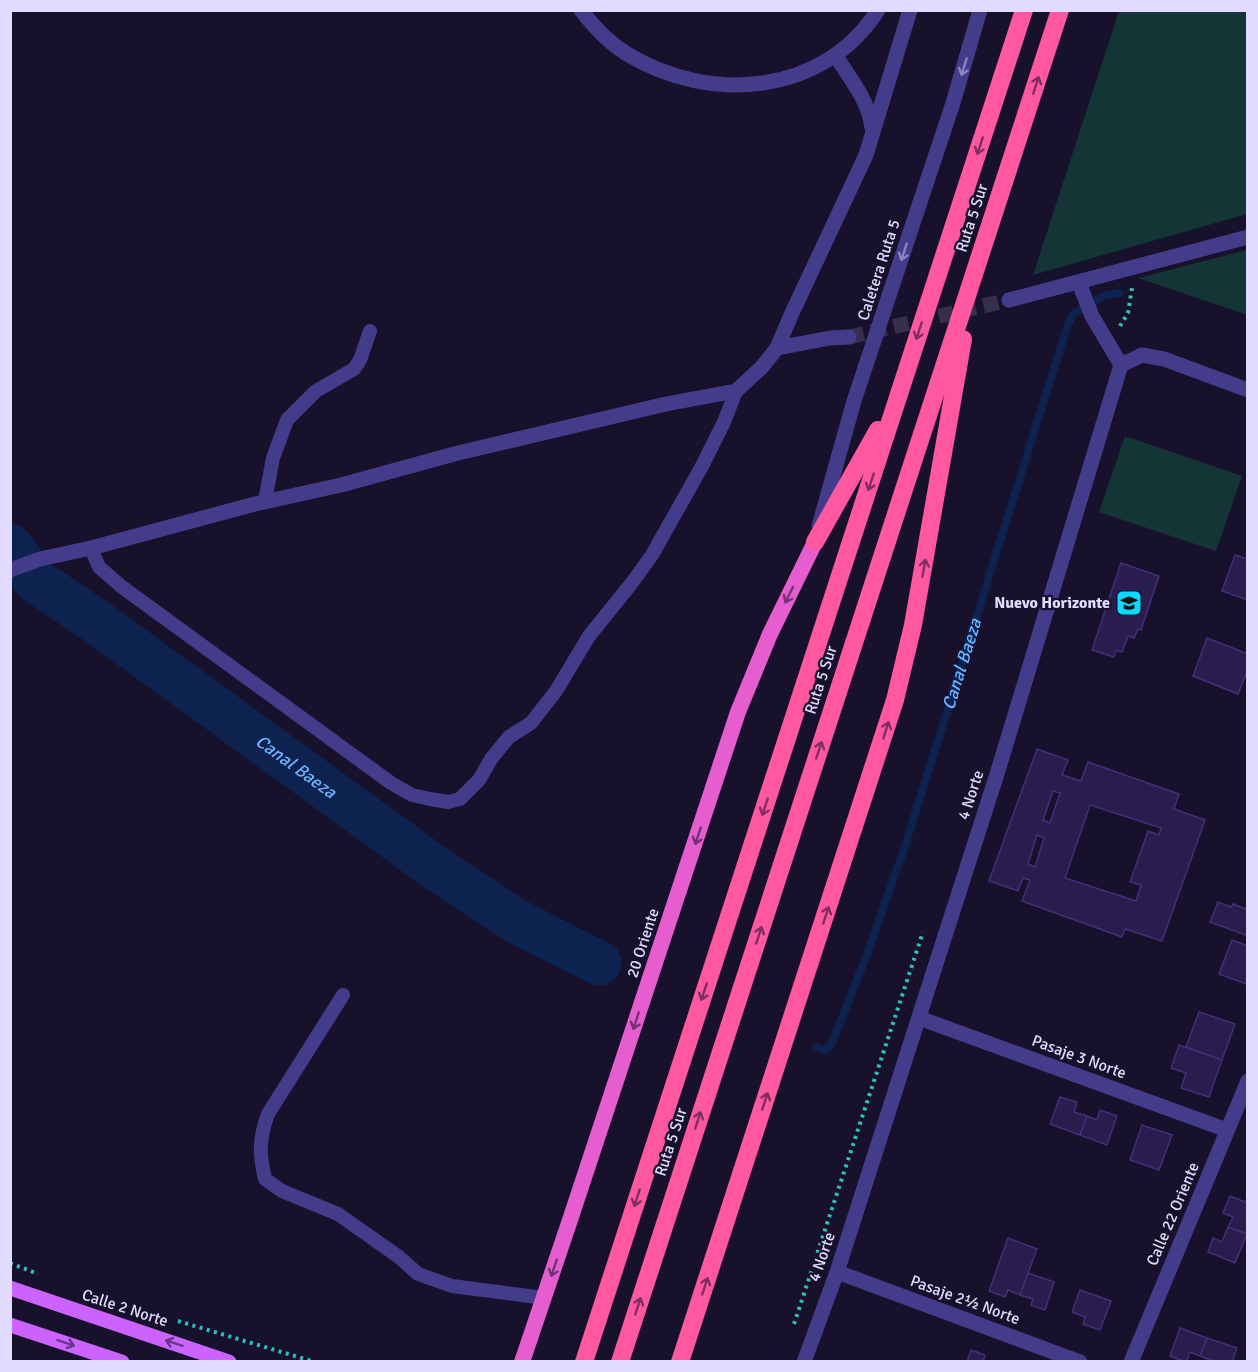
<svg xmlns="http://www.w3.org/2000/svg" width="1258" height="1372" font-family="Signika,sans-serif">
<rect width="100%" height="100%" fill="#17112c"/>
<g fill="#143536">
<path d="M1119,11H1247V214L1033,275Z"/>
<path d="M1247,250V315L1138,278Z"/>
<path d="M1125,436L1242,476L1216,551L1099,512Z"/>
</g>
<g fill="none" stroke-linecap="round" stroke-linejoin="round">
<path stroke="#0d224f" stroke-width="8" id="s1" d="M816,1047L825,1050L832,1043L868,952L905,846L1067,327L1073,314L1104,296L1120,293"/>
<path stroke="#0d224f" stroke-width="45" id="s2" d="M10,546L36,581L97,622L437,869L516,921L599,963"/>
</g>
<g fill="#291d4d" stroke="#412f79" stroke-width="1.5" fill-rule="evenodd">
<path d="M1235,555L1248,559V600L1222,591Z"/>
<path d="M1121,563L1159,576L1141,630L1138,629L1134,638L1128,636L1122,652L1116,650L1114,657L1092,650Z"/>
<path d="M1207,638L1248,654V669L1238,694L1193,676Z"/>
<path d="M1037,749L1068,760L1062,775L1081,781L1088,762L1179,794L1174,809L1205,820L1162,941L1125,929L1122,937L1022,901L1030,880L1023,878L1018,891L989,881ZM1053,791L1060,793L1050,823L1043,820ZM1090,805L1161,828L1159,835L1148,831L1130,882L1141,885L1136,901L1065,878ZM1037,835L1044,838L1035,867L1028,864Z"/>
<path d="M1218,902L1231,907L1233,904L1246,909L1248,906V936L1210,922Z"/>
<path d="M1232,940L1248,946L1246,984L1219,974Z"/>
<path d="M1199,1012L1235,1024L1222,1060L1186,1047Z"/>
<path d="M1179,1045L1222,1060L1209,1097L1181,1088L1186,1073L1171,1068Z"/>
<path d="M1060,1097L1077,1102L1074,1112L1087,1116L1080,1135L1050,1124Z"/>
<path d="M1100,1110L1117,1116L1107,1145L1080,1135L1087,1116L1097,1120Z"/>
<path d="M1142,1125L1172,1135L1159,1170L1130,1160Z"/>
<path d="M1230,1196L1248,1203L1247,1234L1228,1227L1233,1217L1223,1213Z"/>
<path d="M1228,1227L1247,1234L1235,1263L1208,1252L1213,1238L1222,1242Z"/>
<path d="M1008,1238L1037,1249L1020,1295L1008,1290L1005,1297L989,1291Z"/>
<path d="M1028,1273L1054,1282L1045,1310L1031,1305L1033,1299L1020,1295Z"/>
<path d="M1080,1290L1111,1301L1100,1330L1083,1324L1085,1317L1072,1312Z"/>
<path d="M1180,1328L1207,1338L1200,1356L1190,1352L1186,1362L1170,1356Z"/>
<path d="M1207,1338L1237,1348L1232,1362H1215L1200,1356Z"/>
<path d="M971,1350L985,1355L983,1362H967Z"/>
</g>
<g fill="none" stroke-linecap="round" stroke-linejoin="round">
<path stroke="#352f4c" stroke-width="15" stroke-dasharray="15 8" stroke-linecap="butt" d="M849,337L1009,300"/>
<g stroke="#30bfbd" stroke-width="4" stroke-dasharray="3 4.5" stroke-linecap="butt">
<path d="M1120,326L1128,313L1132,288"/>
<path d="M10,1263L38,1274"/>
<path d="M178,1321L315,1362"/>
<path d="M794,1324L923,932"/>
</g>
<g stroke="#433c8b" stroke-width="14">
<path d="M265,501L273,458L287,420L316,391L354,369L360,360L370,331"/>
<path d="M91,548L99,567L122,587L391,783L412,795L430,799L448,802L460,799L479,780L491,759L509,737L531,723L556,691L589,636L631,584L652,555L702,466L724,422L736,391"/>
<path d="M343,995L268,1114C259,1139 259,1153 265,1179L282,1191L338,1214L399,1257L418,1274L452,1286L544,1298"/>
</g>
<g stroke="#433c8b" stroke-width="15">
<path d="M581,10C594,27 609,43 627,54C710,104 823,96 878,10"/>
<path d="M835,55C850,78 869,101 872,128"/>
<path d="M1079,283L1092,316L1121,365"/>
<path d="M1009,300L1248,237"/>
<path d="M777,348L792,313L866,155L910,10"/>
<path d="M10,570L40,559L91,548L255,504L341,485L458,453L666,404L736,391L762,367L777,348L830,338L849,337"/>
<path d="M919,1018L1227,1130"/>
<path d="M837,1272L1080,1362"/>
<path d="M804,1362L837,1272L997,774L1121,365L1142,355L1164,359L1248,390"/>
<path d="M1131,1362L1248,1081"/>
</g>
<path stroke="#433c8b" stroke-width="15" d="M819,526L854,401L953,103L980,10"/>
<g stroke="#cc63ff" stroke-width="15">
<path d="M10,1288L229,1362"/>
<path d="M10,1325L122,1362"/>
</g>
<path stroke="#e65dd0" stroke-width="16" d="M522,1362L570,1220L738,712L770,634L815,542"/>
<g stroke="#ff57a0" stroke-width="18">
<path d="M815,542L878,430"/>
<path d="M584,1362L1024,10"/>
<path d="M620,1362L1060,10"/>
<path d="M680,1362L895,700L913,625L963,339"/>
</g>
</g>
<defs><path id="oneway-shaft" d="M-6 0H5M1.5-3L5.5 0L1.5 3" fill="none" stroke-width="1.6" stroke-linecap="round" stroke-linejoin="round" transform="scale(1.5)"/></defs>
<g stroke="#8a84bf">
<use href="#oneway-shaft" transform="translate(964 67) rotate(107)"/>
<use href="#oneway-shaft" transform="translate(904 252) rotate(108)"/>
</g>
<g stroke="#7f3060">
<use href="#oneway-shaft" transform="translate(1036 85) rotate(-72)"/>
<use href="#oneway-shaft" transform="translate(980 146) rotate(108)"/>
<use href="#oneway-shaft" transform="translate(919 331) rotate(108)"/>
<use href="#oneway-shaft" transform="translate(871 482) rotate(108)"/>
<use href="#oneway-shaft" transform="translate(924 568) rotate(-80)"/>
<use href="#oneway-shaft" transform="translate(886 730) rotate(-73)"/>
<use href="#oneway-shaft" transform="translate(819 750) rotate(-72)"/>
<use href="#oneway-shaft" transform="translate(765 807) rotate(108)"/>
<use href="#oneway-shaft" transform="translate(826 915) rotate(-72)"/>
<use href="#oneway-shaft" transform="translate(759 935) rotate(-72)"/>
<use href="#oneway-shaft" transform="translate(704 992) rotate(108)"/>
<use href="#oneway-shaft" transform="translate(765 1101) rotate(-72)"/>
<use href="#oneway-shaft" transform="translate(698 1120) rotate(-72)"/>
<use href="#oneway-shaft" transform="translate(637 1198) rotate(108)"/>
<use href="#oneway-shaft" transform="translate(705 1286) rotate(-72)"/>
<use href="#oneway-shaft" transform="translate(638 1306) rotate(-72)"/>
</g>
<g stroke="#743376">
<use href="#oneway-shaft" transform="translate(789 595) rotate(116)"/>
<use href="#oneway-shaft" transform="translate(698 836) rotate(108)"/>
<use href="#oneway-shaft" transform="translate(636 1021) rotate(108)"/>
<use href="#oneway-shaft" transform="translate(554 1268) rotate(108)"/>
</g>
<g stroke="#68368b">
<use href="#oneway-shaft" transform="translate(66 1343) rotate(19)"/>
<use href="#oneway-shaft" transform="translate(174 1343) rotate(-162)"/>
</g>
<defs>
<g id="school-square" transform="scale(1.35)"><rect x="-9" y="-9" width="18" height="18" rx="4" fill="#08dbff" stroke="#17112c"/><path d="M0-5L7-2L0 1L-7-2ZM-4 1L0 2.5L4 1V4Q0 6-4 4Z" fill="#111"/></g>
</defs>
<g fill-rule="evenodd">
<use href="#school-square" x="1129" y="603"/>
</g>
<g text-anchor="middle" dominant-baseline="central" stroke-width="4.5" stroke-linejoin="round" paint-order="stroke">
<g font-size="16" fill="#e1dcff" stroke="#17112c">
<text transform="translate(972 218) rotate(-72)">Ruta 5 Sur</text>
<text transform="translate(879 270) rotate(-72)">Caletera Ruta 5</text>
<text transform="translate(821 680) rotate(-72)">Ruta 5 Sur</text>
<text transform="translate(971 795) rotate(-72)">4 Norte</text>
<text transform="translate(643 943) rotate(-72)">20 Oriente</text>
<text transform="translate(1079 1057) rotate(20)">Pasaje 3 Norte</text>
<text transform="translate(671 1142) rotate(-72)">Ruta 5 Sur</text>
<text transform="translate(1173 1214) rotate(-67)">Calle 22 Oriente</text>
<text transform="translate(822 1257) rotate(-71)">4 Norte</text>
<text transform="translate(965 1300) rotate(20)">Pasaje 2½ Norte</text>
<text transform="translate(125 1308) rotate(18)">Calle 2 Norte</text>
</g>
<g font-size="16" font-weight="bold" fill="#e1dcff" stroke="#17112c" text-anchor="end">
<text x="1110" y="603">Nuevo Horizonte</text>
</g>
<g font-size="18" font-style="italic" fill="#6ab3ff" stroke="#17112c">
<text stroke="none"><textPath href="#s1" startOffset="420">Canal Baeza</textPath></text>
<text stroke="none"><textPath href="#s2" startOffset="363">Canal Baeza</textPath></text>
</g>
</g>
<rect width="1258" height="1372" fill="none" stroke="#e1dcff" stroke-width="24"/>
</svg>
